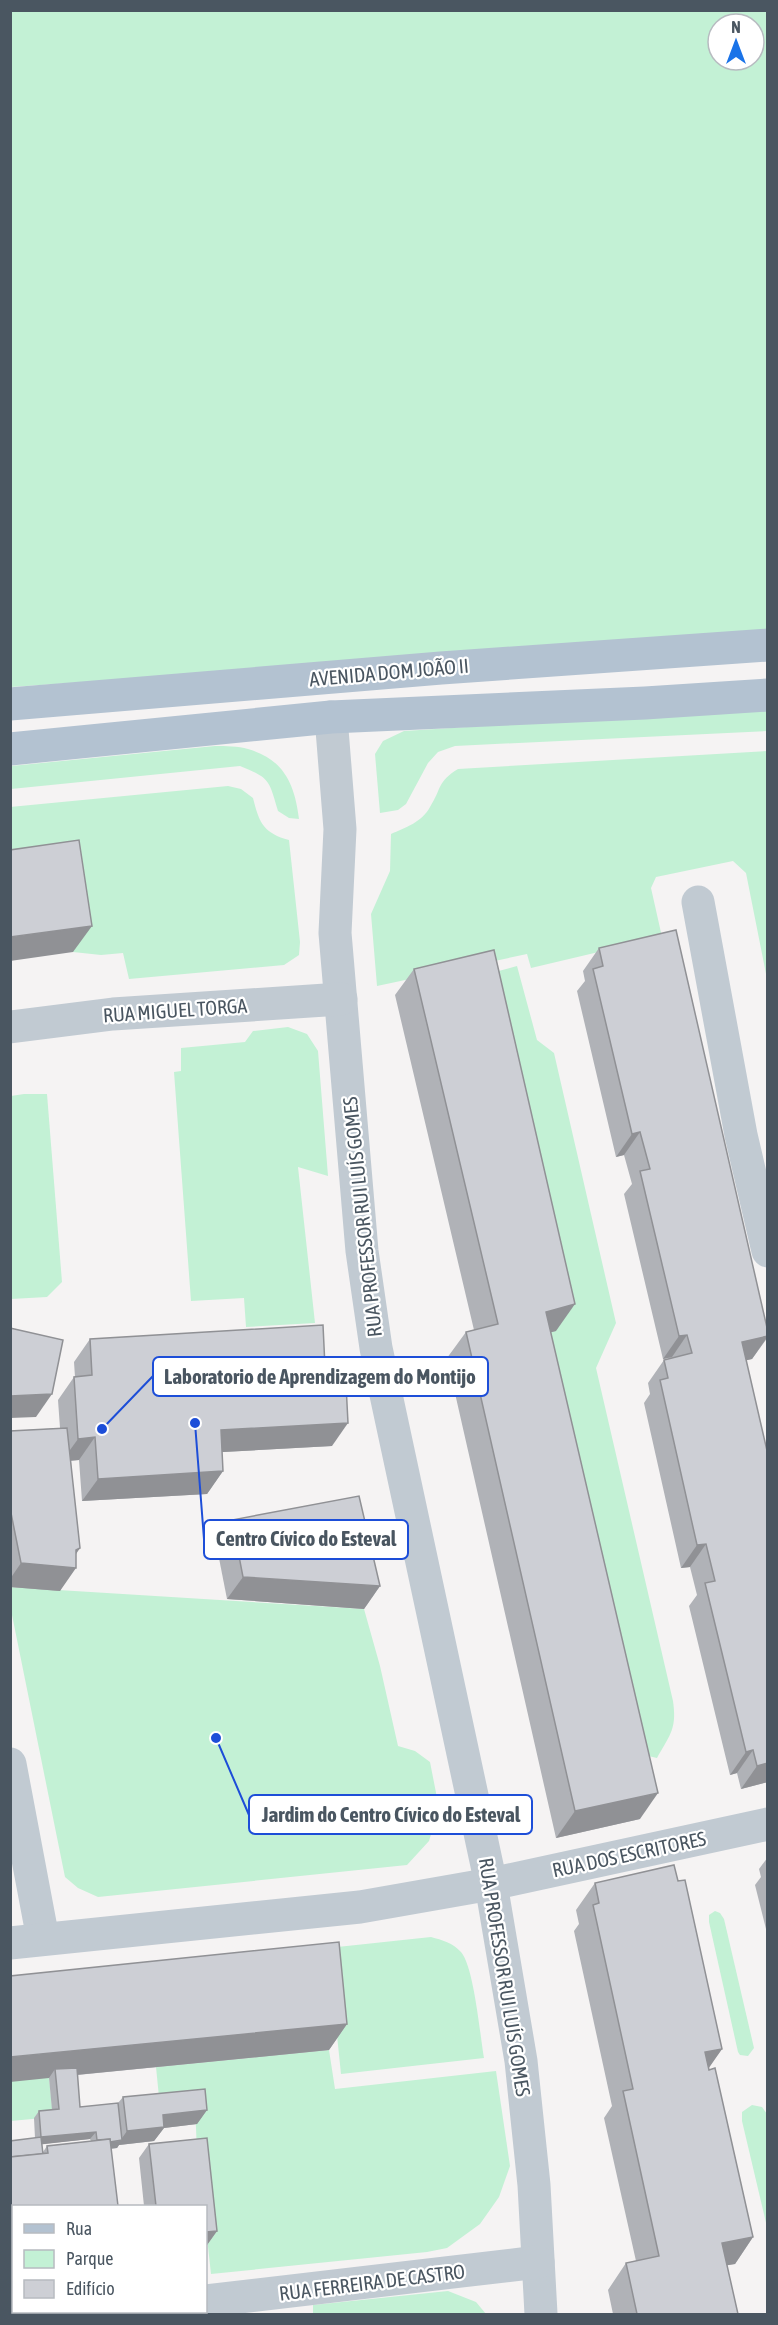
<svg xmlns="http://www.w3.org/2000/svg" width="778" height="2325" font-family="'Asap Condensed',sans-serif">
<rect width="100%" height="100%" fill="#f5f3f3"/>
<g fill="#c3f1d5" fill-rule="evenodd">
<path d="M11,11H767V636L11,687ZM718,24H754V60H718Z"/>
<path d="M767,708V731L455,746L438,752L428,763L406,804L398,810L380,813L375,754L383,741L404,731Z"/>
<path d="M215,746C226,746 238,746 248,749C284,759 295,785 299,819L289,818L278,811C269,780 270,778 240,766L11,789V766Z"/>
<path d="M767,751V979L746,873L733,861L656,877L651,888L662,937L531,968L527,954L377,986L371,914L390,871L391,834C405,828 422,822 430,807C442,788 437,782 458,769Z"/>
<path d="M228,786L241,789L253,798C259,822 263,833 289,840L300,942L299,955L284,965L129,979L123,953L101,955L73,952L58,848L11,854L10,807Z"/>
<path d="M517,966L537,1040L554,1053L616,1323L596,1368L673,1701C677,1729 670,1735 657,1758L623,1750L528,1338L556,1330L476,977Z"/>
<path d="M288,1027L307,1034L318,1051L328,1176L298,1167L315,1323L246,1327L244,1298L191,1301L174,1072L181,1071V1048L245,1042L253,1031Z"/>
<path d="M24,1094H47L62,1282L47,1297L11,1299V1096Z"/>
<path d="M10,1587L364,1609L380,1666L398,1746L415,1751L430,1762L439,1808L429,1841L407,1865L98,1897L78,1888L65,1877L11,1610Z"/>
<path d="M715,1911L720,1913L724,1919L754,2048L748,2056L740,2055L738,2052L709,1922V1915Z"/>
<path d="M431,1937C442,1940 453,1943 461,1952C474,1967 480,2035 484,2058L341,2074L328,1948Z"/>
<path d="M329,2050L335,2089L496,2071L510,2166L499,2197L480,2224L447,2248L427,2252L211,2274L206,2228V2206L197,2153L195,2103L160,2107L156,2067Z"/>
<path d="M49,2077L53,2117L11,2121V2080Z"/>
<path d="M752,2105L762,2107L767,2114V2227L742,2121V2112Z"/>
<path d="M448,2291L476,2302L486,2314H313V2305Z"/>
</g>
<g fill="none" stroke-linecap="round" stroke-linejoin="round">
<g stroke="#c1cad2" stroke-width="33">
<path d="M331,717L340,829L335,933L362,1251L376,1348L491,1884L521,2061L534,2185L541,2314"/>
<path d="M698,902L741,1135L768,1251"/>
<path d="M10,1027L113,1014L341,999"/>
<path d="M10,1764L43,1939"/>
<path d="M10,1943L360,1907L491,1884L768,1824"/>
<path d="M206,2301L538,2262"/>
<path d="M93,2314L119,2312"/>
</g>
<g stroke="#b3c2d1" stroke-width="33">
<path d="M10,704L441,668L768,645"/>
<path d="M10,749L331,717L645,703L768,695"/>
</g>
</g>
<g fill="#b0b2b7" fill-rule="evenodd">
<path d="M599,948L768,1332V1337L752,1359L746,1360L768,1782L741,1789L737,1773L730,1775L689,1606L697,1595L690,1567L681,1568L644,1403L650,1394L648,1383L664,1360L672,1358L663,1359L624,1194L632,1184L624,1155L616,1157L577,991L585,981L583,971Z"/>
<path d="M414,969L556,1331L551,1332L640,1819L556,1838L447,1358L466,1332L474,1330L395,995Z"/>
<path d="M90,1339L325,1367L332,1446L222,1452L223,1471L207,1494L82,1501L79,1460L71,1461L76,1555L60,1591L10,1587V1431L60,1428L58,1400L74,1377H75L74,1362Z"/>
<path d="M232,1520L380,1586L364,1609L227,1599L216,1543Z"/>
<path d="M768,1857V1937L755,1885L761,1877L759,1869Z"/>
<path d="M595,1883L722,2049L708,2068L753,2237L735,2264L727,2265L738,2314H613L608,2290L626,2263L636,2261L604,2118L612,2106L574,1931L579,1924L576,1910Z"/>
<path d="M10,1976L347,2024L329,2050L77,2075L80,2107L118,2103L123,2097L207,2110L197,2124L164,2128L154,2141L119,2145L117,2148L111,2149L14,2206L35,2138L34,2118L39,2111L52,2110L49,2078ZM90,2139L91,2141L47,2146L43,2152L42,2144Z"/>
<path d="M207,2138L217,2231L207,2245L206,2246V2206H144L139,2158L149,2144Z"/>
</g>
<g fill="#909195">
<path d="M92,926L73,952L10,961V937Z"/>
<path d="M640,1132L624,1155L616,1157L632,1134Z"/>
<path d="M575,1304L556,1331L528,1338L546,1312Z"/>
<path d="M687,1335L672,1357L663,1359L679,1336Z"/>
<path d="M768,1336L752,1359L726,1365L742,1342Z"/>
<path d="M52,1394L36,1417L10,1418V1396Z"/>
<path d="M348,1423L332,1446L205,1453L221,1430Z"/>
<path d="M95,1437L79,1460L62,1461L78,1439Z"/>
<path d="M223,1471L207,1494L82,1501L98,1479Z"/>
<path d="M706,1544L690,1567L681,1568L697,1545Z"/>
<path d="M80,1548L67,1568H76L60,1591L10,1587V1579L21,1563Z"/>
<path d="M243,1577L380,1586L364,1609L227,1599Z"/>
<path d="M753,1750L737,1773L730,1775L746,1752Z"/>
<path d="M768,1763V1782L741,1789L757,1766Z"/>
<path d="M658,1793L640,1819L556,1838L575,1811Z"/>
<path d="M347,2024L329,2050L55,2077V2069L49,2078L10,2082V2057Z"/>
<path d="M722,2049L704,2075L705,2052Z"/>
<path d="M207,2110L197,2124L164,2128L154,2141L119,2145L117,2148L92,2150L97,2143L120,2141L127,2131L163,2115Z"/>
<path d="M96,2132L90,2139L36,2145L41,2137Z"/>
<path d="M217,2231L207,2245L206,2246V2232Z"/>
<path d="M753,2237L735,2264L704,2269L722,2243Z"/>
<path d="M14,2250V2264H10V2251Z"/>
</g>
<g fill="#cdcfd5" stroke="#909195" stroke-width="1.5">
<path d="M79,840L92,926L10,937V850Z"/>
<path d="M676,930L768,1332V1336L742,1342L768,1455V1763L757,1766L753,1750L746,1752L705,1583L715,1581L706,1544L697,1545L660,1380L668,1378L664,1360L692,1353L687,1335L679,1336L640,1171L650,1169L640,1132L632,1134L593,969L603,966L599,948Z"/>
<path d="M494,950L575,1304L546,1312L658,1793L575,1811L466,1332L498,1324L414,969Z"/>
<path d="M323,1325L325,1367L345,1365L348,1423L221,1430L223,1471L98,1479L95,1437L78,1439L74,1377L92,1375L90,1339Z"/>
<path d="M10,1328L63,1340L52,1394L10,1396Z"/>
<path d="M67,1428L80,1548L76,1550V1568L21,1563L10,1508V1431Z"/>
<path d="M359,1496L380,1586L243,1577L232,1520Z"/>
<path d="M674,1865L678,1881L685,1880L722,2049L705,2052L709,2070L715,2068L753,2237L722,2243L738,2314H637L626,2263L659,2256L623,2091L633,2089L593,1905L599,1903L595,1883Z"/>
<path d="M339,1942L347,2024L10,2057V1976Z"/>
<path d="M77,2068L80,2107L118,2103L122,2140L110,2142V2139L97,2140L96,2132L41,2137L39,2111L59,2109L55,2069Z"/>
<path d="M205,2089L207,2110L163,2115L164,2127L127,2131L123,2097Z"/>
<path d="M41,2137L43,2154L10,2157V2141Z"/>
<path d="M207,2138L217,2231L206,2232V2206H156L149,2144Z"/>
<path d="M110,2139L118,2206H14V2250L10,2251V2157L48,2153L47,2146Z"/>
</g>
<g text-anchor="middle" dominant-baseline="central" stroke-width="4.5" stroke-linejoin="round" paint-order="stroke">
<g font-size="20" fill="#4a5661" stroke="#fff">
<text transform="translate(389 672) rotate(-5)">AVENIDA DOM JOÃO II</text>
<text transform="translate(175 1010) rotate(-4)">RUA MIGUEL TORGA</text>
<text transform="translate(362 1217) rotate(-96)">RUA PROFESSOR RUI LUÍS GOMES</text>
<text transform="translate(629 1854) rotate(-12)">RUA DOS ESCRITORES</text>
<text transform="translate(505 1977) rotate(81)">RUA PROFESSOR RUI LUÍS GOMES</text>
<text transform="translate(372 2282) rotate(-7)">RUA FERREIRA DE CASTRO</text>
</g>
</g>
<path fill="none" stroke="#1d4ed8" stroke-width="2" d="M102 1429L153 1376M195 1423L204 1539M216 1738L249 1815"/>
<g fill="#1d4ed8" stroke="#fff" stroke-width="2">
<circle cx="102" cy="1429" r="6"/>
<circle cx="195" cy="1423" r="6"/>
<circle cx="216" cy="1738" r="6"/>
</g>
<g fill="#fff" stroke="#1d4ed8" stroke-width="2">
<rect x="153" y="1357" width="335" height="39" rx="6"/>
<rect x="204" y="1520" width="204" height="39" rx="6"/>
<rect x="249" y="1795" width="283" height="39" rx="6"/>
</g>
<g font-size="21" text-anchor="middle" font-weight="bold" fill="#4a5661">
<text x="320" y="1384">Laboratorio de Aprendizagem do Montijo</text>
<text x="306" y="1546">Centro Cívico do Esteval</text>
<text x="391" y="1822">Jardim do Centro Cívico do Esteval</text>
</g>
<rect width="778" height="2325" fill="none" stroke="#4a5661" stroke-width="24"/>
<rect x="12" y="2205" width="195" height="108" fill="#ffffff" stroke="#b7bbc0" stroke-width="1.5"/>
<rect x="24" y="2224" width="30" height="9" fill="#b3c2d1" stroke="#b7bbc0" stroke-width="1.5"/>
<text x="66" y="2235" font-size="18" fill="#4a5661">Rua</text>
<rect x="24" y="2250" width="30" height="18" fill="#c3f1d5" stroke="#b7bbc0" stroke-width="1.5"/>
<text x="66" y="2265" font-size="18" fill="#4a5661">Parque</text>
<rect x="24" y="2280" width="30" height="18" fill="#cdcfd5" stroke="#b7bbc0" stroke-width="1.5"/>
<text x="66" y="2295" font-size="18" fill="#4a5661">Edifício</text>
<g transform="translate(736 42)"><circle r="28" fill="#ffffff" stroke="#b7bbc0" stroke-width="1.5"/>
<path d="M0-4.5L10 22L0 15L-10 22Z" fill="#1a73e8"/>
<text y="-9" font-size="16" font-weight="bold" text-anchor="middle" fill="#4a5661">N</text>
</g>
</svg>
